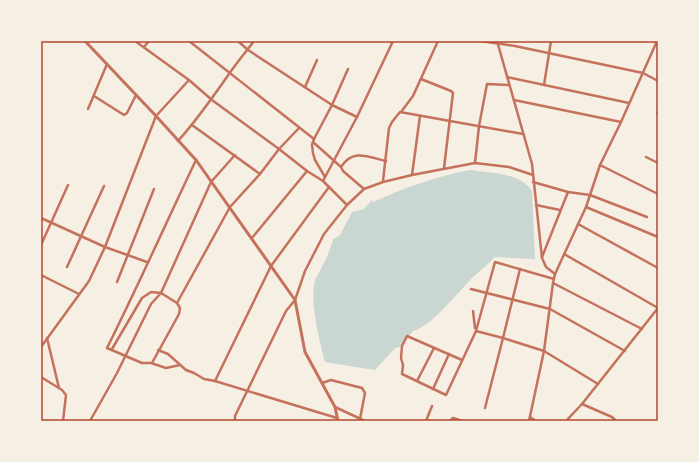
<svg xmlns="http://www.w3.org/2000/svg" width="699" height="462" font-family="'IBM Plex Sans',sans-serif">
<rect width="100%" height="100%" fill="#f6efe4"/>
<path fill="#c9d6d2" d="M469,170C490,173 519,172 532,191L535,259L495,257C488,264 480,271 472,278C458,292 431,327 413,331L402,346L395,348L375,370L325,362C320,342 307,294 317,276C324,263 330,252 333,239L337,237L340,235L352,212L364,209L372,200L373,202C404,188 435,177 469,170Z"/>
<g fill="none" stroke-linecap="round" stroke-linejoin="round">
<g stroke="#c5725c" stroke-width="2.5">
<path d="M135,41L189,80L212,100L279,149L299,128"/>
<path d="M189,41L314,139"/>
<path d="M238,41L248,50L332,105L357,117"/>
<path d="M480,41L515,46L643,73L658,81"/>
<path d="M497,41L532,164L542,258L546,267L555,274"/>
<path d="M144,47L149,41"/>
<path d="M507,77L629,103"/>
<path d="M421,79L451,91L453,93L444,168"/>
<path d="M544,85L551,41"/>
<path d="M305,87L317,60"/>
<path d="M94,96L124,115L127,113L136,95"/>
<path d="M514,100L621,122"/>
<path d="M88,109L107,64"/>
<path d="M401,112L413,96L438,41"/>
<path d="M657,113L658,111"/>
<path d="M192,125L260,174"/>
<path d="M178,141C197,120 213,97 229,74C237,62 246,52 254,41"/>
<path d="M313,142L341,167"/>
<path d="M646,157L658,163"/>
<path d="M475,163L479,126L487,84L509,85"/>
<path d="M600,165L658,194"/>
<path d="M412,175L420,116"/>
<path d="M325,177L315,160L313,153L312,145L314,139L332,105L348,69"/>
<path d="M323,181L347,205"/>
<path d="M383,181L389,128L392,122L400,112L523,134"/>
<path d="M533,182L568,192L590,195L647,217"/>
<path d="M329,187L271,266L215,381L337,418"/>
<path d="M364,189L343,171L341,167C353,148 368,157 386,161"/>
<path d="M536,205L560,210"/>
<path d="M586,207L658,237"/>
<path d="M41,218L105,247L147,262"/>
<path d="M578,224L658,268"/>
<path d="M252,238L307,171L323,181L357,117L393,41"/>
<path d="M41,245L68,185"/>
<path d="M564,254L658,308"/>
<path d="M542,257L568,192"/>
<path d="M67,267L104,186"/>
<path d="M41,275L79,294"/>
<path d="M117,282L154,189"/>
<path d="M553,283L642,329"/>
<path d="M471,289L550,309L625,351"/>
<path d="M177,303L230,207L260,174L279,149L307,171"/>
<path d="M473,311L475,328"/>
<path d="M476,331L503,338L520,269"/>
<path d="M47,338L59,388"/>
<path d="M41,347L89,281L105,247L156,116L189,80"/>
<path d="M158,350L168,354L186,370L194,373L204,379L215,381"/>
<path d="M462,360L407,336L402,346L401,358L403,365L402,374L446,395L476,331L495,262L554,279"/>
<path d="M152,363L179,314L180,308L177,303L161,293L211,182L235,155"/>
<path d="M180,365L166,368L151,363H142L107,348C138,286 166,223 196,160"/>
<path d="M41,377L62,390L66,395L63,421"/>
<path d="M417,381L434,348"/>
<path d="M322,383L331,380L362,388L365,393L360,419"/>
<path d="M433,389L449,354"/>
<path d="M582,404L612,417L616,421"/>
<path d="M335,407L365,421"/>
<path d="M485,408L503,338L544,351L598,384"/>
<path d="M530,417L536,421"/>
<path d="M90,421L117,373L151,304L161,293L151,292L142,298L112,349"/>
<path d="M235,421V416L286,311L295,300L305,271L324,234L347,205L364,189L383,182L412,175L475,163L509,167L533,175"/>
<path d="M426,421L432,406"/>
<path d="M450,421L453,418L463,421"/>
<path d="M529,421L544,351L553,283L555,274L586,207L600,165L621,122L657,41"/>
<path d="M566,421L582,404L658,308"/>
</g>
<path stroke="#c5725c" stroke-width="3" d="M85,41L156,116L196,160L295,300L305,352L335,407L338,421"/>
</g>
<rect width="699" height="462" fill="none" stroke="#f6efe4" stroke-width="84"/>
<rect x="42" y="42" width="615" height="378" fill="none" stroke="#b5482f" stroke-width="1.5"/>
</svg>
